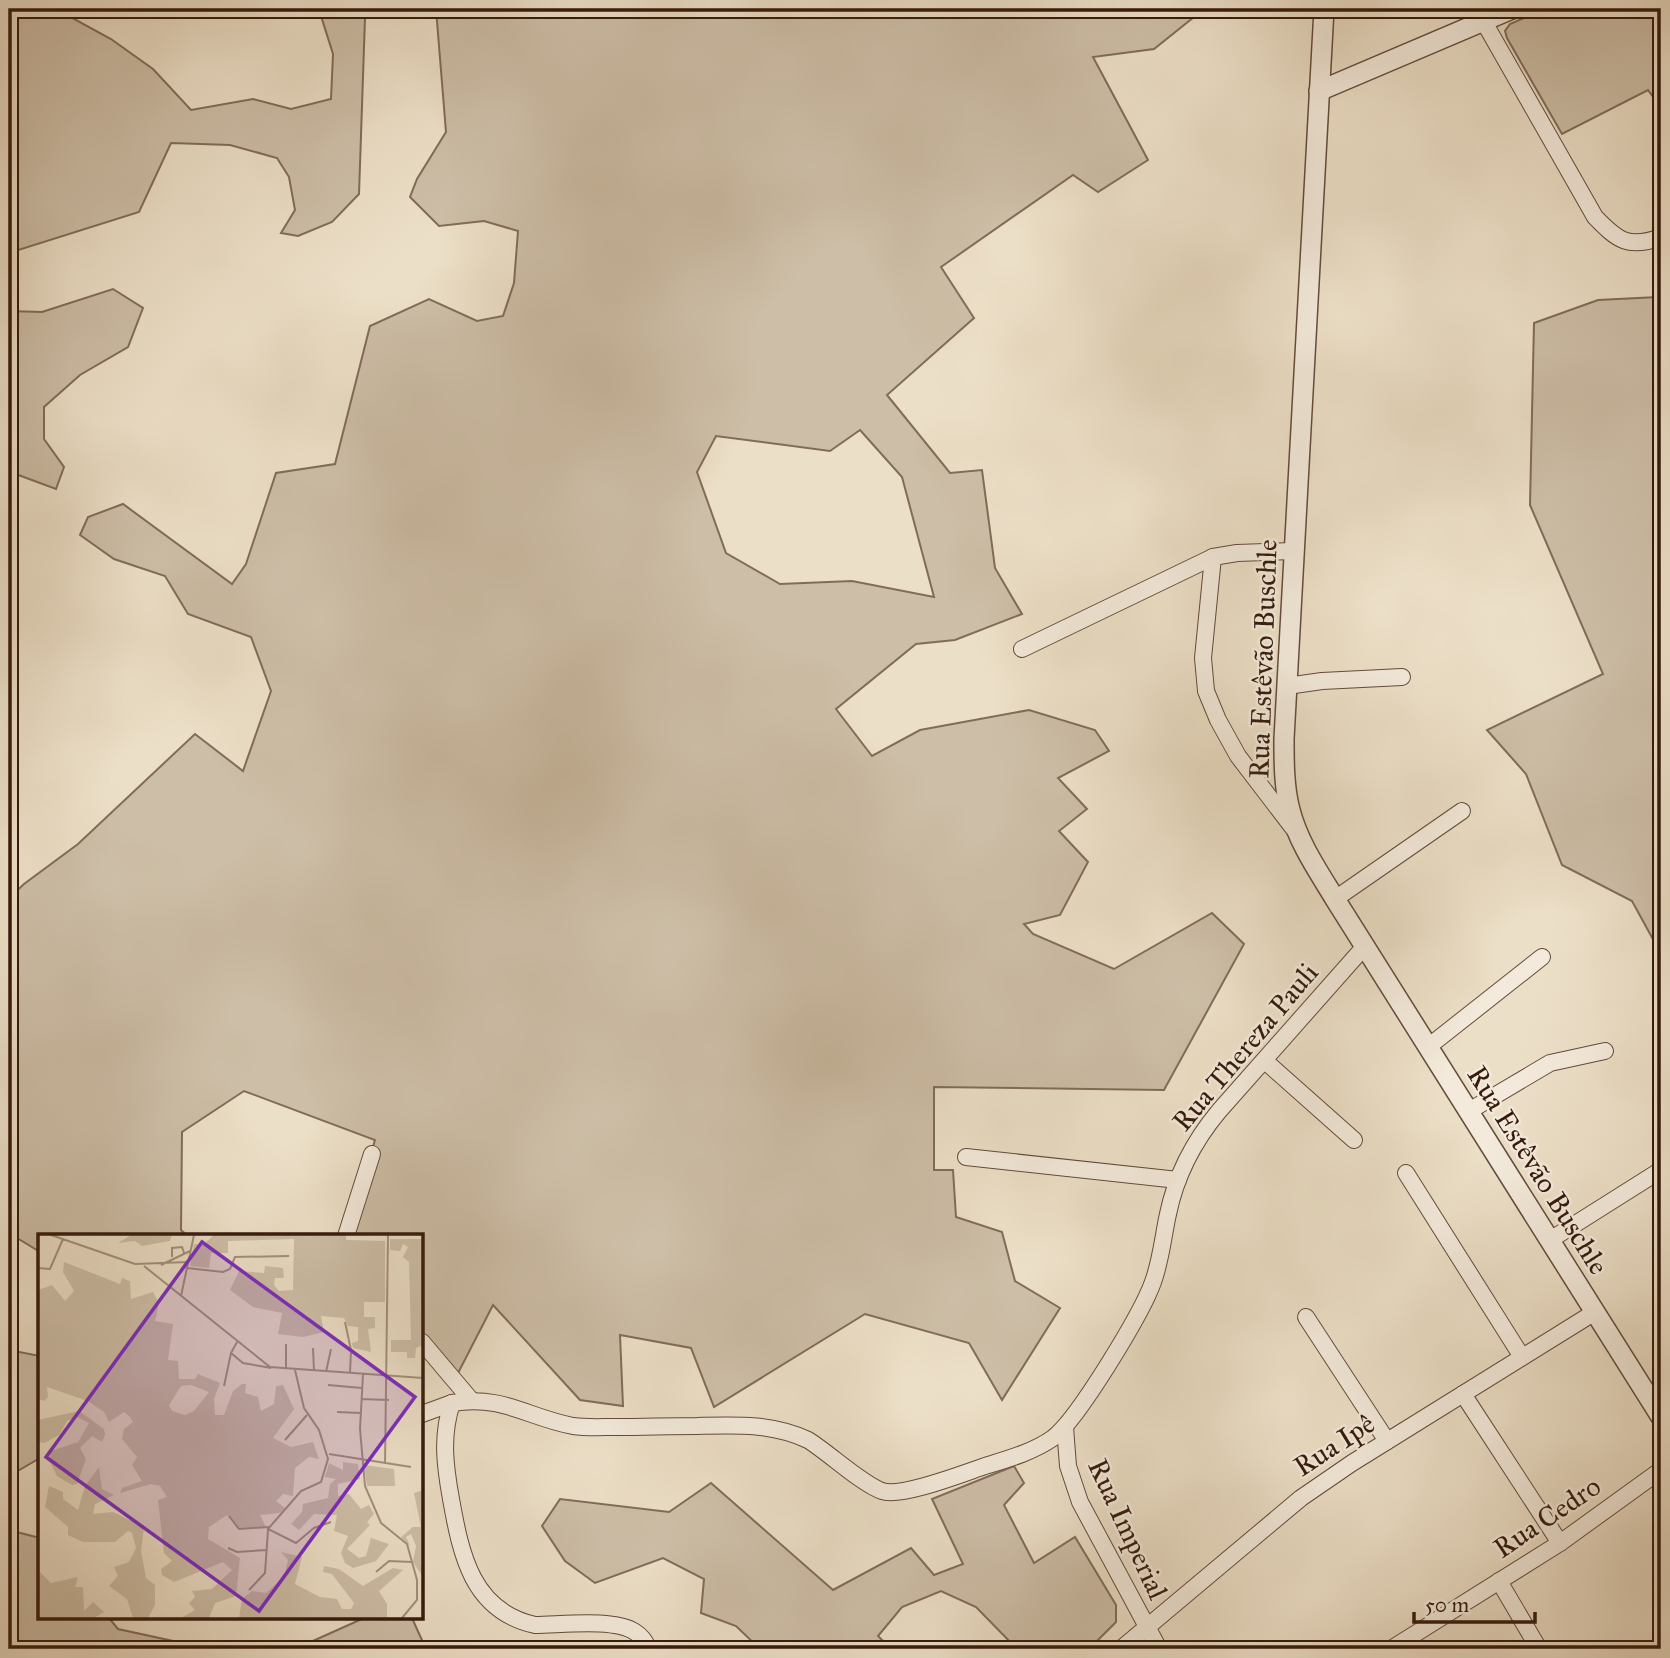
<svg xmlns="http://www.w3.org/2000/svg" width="1670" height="1658" font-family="'IM FELL Great Primer',serif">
<rect width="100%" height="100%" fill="#ecdfc7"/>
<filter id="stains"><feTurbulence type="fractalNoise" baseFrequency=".00286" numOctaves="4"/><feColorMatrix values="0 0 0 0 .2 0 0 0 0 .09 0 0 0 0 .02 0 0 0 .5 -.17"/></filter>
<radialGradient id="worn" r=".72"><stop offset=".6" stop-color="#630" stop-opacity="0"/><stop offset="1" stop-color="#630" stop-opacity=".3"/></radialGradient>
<g fill="#cdbea7" stroke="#816c5a" stroke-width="2" fill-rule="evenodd">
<path d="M34,9H56L111,39L153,69L191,110L253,99L291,109L331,99L333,54L320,13L314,9H360L365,18L359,194L332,222L298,236L281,233L295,210L289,177L277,158L230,145L171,143L139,212L9,253V20Z"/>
<path d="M436,9H1204L1154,49L1093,57L1148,160L1098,192L1073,175L941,267L974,318L887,395L950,473L982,470L995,568L1022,614L955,640L916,644L836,709L872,756L920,730L1029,710L1095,730L1109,751L1058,778L1087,809L1059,831L1088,862L1060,915L1024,924L1033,934L1114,969L1212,913L1244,944L1164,1090L934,1087V1170H953L956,1217L1002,1232L1015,1281L1060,1308L1002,1400L969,1343L865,1314L714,1407L691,1348L620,1335L623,1406L580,1400L493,1305L454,1381L422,1342V1236H346L375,1140L244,1091L182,1132L181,1230L188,1236H40V1252L9,1233V898L24,884L78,844L195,734L243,771L271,691L251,637L188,614L165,576L114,559L80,535L88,517L123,504L232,584L246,564L276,473L335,464L370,326L429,299L477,321L503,316L514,283L518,231L484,221L439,226L410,197L417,179L446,132ZM860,430L902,477L934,597L852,581L780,584L726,553L697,472L716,436L830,451Z"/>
<path d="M1545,9H1651L1656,18L1661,19V108L1648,90L1562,134L1507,38L1505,31L1510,24Z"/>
<path d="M113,289L143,308L128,347L80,375L44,407V439L64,467L56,489L13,473L9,470V311L42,312Z"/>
<path d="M1658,297L1661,302V954L1632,901L1562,865L1526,774L1487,730L1603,674L1530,505L1534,323L1598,300Z"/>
<path d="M9,1350L40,1356V1458L9,1476Z"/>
<path d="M1014,1466L1024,1483L1004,1505L1034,1563L1075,1537L1116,1605V1622L1089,1649H1017L976,1607L941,1591L902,1607L878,1636L891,1649H760L736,1626L701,1613L704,1579L663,1558L595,1583L565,1561L542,1526L560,1499L669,1512L711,1483L833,1590L911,1548L934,1575L963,1564L932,1499Z"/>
<path d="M9,1530L40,1538V1618H109L118,1629L210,1649H9Z"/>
<path d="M364,1618H412L426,1649H295Z"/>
</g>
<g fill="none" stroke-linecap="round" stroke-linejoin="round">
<g stroke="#634b3c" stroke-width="18">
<g id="minor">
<path d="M1484,22L1595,217C1618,241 1629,249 1661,237"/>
<path d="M1022,649L1213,557"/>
<path d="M1287,686L1322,681L1402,677"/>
<path d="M1293,828L1238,756L1218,720L1206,691L1203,658L1213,557L1237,553L1293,551"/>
<path d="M1335,899L1462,811"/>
<path d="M1428,1047L1542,957"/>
<path d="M1265,1061L1354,1140"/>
<path d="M1469,1111L1550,1063L1605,1051"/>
<path d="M966,1157L1178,1180"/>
<path d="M1406,1173L1522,1357"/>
<path d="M346,1236L372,1154"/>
<path d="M1550,1240L1661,1170"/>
<path d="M1306,1317L1387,1441"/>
<path d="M422,1342L471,1400"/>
<path d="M1463,1394L1560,1543"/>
<path d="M422,1414L452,1403"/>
<path d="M1065,1427L1068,1466L1080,1502L1159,1649"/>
<path d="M1499,1581L1539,1649"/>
<path d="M649,1649C645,1642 642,1636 635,1632C614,1618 561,1625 535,1625C472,1611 461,1555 451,1499C445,1466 441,1436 452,1403C504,1395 526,1417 573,1426C587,1428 602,1427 616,1427C643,1427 670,1426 697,1426C735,1425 772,1423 808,1440C829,1453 862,1484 882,1491C901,1498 964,1473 985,1466C1008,1459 1033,1452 1053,1438C1078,1419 1142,1313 1153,1282C1161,1260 1163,1237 1168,1214C1176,1175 1194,1141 1219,1111L1365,946"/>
<path d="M1121,1649L1301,1498L1352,1463L1595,1312"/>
<path d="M1391,1649L1560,1543L1661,1470"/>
</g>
</g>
<g stroke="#634b3c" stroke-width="22">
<g id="tertiary">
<path d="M1324,9L1284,739C1284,763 1284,787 1290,810C1298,842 1318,871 1335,899L1661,1417"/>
<path d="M1319,91L1512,9"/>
</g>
</g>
<use href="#minor" stroke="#f3eadb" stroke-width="16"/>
<use href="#tertiary" stroke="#f3eadb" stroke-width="19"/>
</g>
<g text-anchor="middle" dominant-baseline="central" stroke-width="5" stroke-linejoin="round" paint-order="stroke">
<g font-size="28" fill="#351a0d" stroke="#f3eadb">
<text transform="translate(1263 659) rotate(-88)">Rua Estêvão Buschle</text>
<text transform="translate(1245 1047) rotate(-50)">Rua Thereza Pauli</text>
<text transform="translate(1538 1170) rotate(58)">Rua Estêvão Buschle</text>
<text transform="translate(1334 1445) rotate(-33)">Rua Ipê</text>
<text transform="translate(1547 1517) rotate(-34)">Rua Cedro</text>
<text transform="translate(1128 1529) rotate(65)">Rua Imperial</text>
</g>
</g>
<g transform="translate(38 1234)">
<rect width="385" height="385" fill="#ecdfc7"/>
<path d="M93,1H134L132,7L104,12L97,7L80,9ZM176,1H308V6L347,7V68H326V83H337V94L330,95L333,118L315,114L314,109L320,107V93L310,92L306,84L283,82L286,98L265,103L240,100L244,79L215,73L192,56L201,37L226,39L227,32L245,34L246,44H237L236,51L241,57L255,56L256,5L190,7V19H173L171,34L152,32L156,10L165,11ZM352,5H385V111L378,114L377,124H369V118H353V106H373L371,28L365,23L370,13L365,10L362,17L352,16ZM26,28L82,50L84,44L92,47L93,65L115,58L121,69L117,87L135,90L130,126L140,127L141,145H157L160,140L182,149L176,165L177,181H186L195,157L204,150H208L207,159L220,163L223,177L236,170L238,152L245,151L256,175L235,204L253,213L275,208L281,225L271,223L257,234L255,262L245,260L238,267L247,274L242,279L222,281L228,293L199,294L189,281L171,293L170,305L202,324L198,362L177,369L171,384H143L157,376L151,369L157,363L154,357L174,355L194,336L185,328L136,348L124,341L123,335L134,327L126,319L120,266L129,263L122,252L113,250L82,259L84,254L104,247L94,231L99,223L84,205L86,195L95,188L92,183L86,178L71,188L66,178L50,167L9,153L10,163L6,167L0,165V56L14,51L27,67L36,57L25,38ZM153,151L171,158L156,177L147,181L134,177L131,171L143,152ZM41,177L66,195L67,201L64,208L54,202L42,214L48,225L39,250L34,251L19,242L11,226L13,217L40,208L51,189L39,183L29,187L21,201L6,209L0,208V186ZM305,228L320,230L322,245L300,250V262L311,260L323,275L331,271L336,280L329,288L332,291L309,315L321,324L328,322L333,304L351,310L338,327L315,334L307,329L303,319L310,302L296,297L299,281L276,280L261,296L253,290L264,278L265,270L290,264L292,250L298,245L287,243L291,229L305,236ZM326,231L356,235L357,252H329ZM61,233L64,255L76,261L57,270L55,280L75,278L106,293L103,317L108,344L117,351V371L110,384H95L89,365L71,352L80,342L76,333L91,328L98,314L94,299L90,297L77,308H45L30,301V293L7,273L11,252L25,258V265L40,276L47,252ZM385,256V343L375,328L378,312L373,300L368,303L372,312L363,303L375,293H383L376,259ZM243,318L264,323L257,350L282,363L299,365L304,375H313L316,369L294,340L285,338L286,332L301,335L325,352L355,334L365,336L341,357L349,370V384H201L204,365L214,357L228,359L246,343L250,326ZM0,336L13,349L40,343L37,353H45L46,377L55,368L66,378L56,384H0Z" fill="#cdbea7" fill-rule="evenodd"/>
<path fill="none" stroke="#a3907d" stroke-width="2" d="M13,1L97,30L150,28M134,23V14L144,13L146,19M123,31L152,17M106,32L232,133L385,144M0,34L12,35L25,5M149,34L185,38L192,35L197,23L251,22M143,62L156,1M307,88L313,116L312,139M199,108L193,119L205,129L233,134M275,114L276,137M248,135V110M257,136L266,174L281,196L290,225L283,248L263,257L230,295L258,309L276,294L293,288M288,138L293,115M325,140L322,195L327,252L343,289L369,310L379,346V366L364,384M290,151L324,154M186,152L193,119M323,165L351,166M299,178L322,179M247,206L269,181M291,220L373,233M347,230L350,1M191,282L201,295L231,293M190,314L199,318L228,316M338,338L351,327L374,328M211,356L227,339L230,296"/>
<path fill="#7b2cbf" fill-opacity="0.15" stroke="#7b2cbf" stroke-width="3.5" d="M164,8L377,163L221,377L8,223Z"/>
<rect width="385" height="385" fill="none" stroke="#351a0d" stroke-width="3.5"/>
</g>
<rect width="1670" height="1658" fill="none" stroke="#ecdfc7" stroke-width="35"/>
<rect x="10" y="10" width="1649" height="1637" fill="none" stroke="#351a0d" stroke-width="3.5"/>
<rect x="18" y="18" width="1635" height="1623" fill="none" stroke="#351a0d" stroke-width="2"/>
<path d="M1414 1612v10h121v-10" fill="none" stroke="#351a0d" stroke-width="3.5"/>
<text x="1425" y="1612" font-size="21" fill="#351a0d" stroke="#f3eadb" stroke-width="5" paint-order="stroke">50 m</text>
<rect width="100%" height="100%" filter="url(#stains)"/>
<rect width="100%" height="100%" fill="url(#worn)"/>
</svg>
